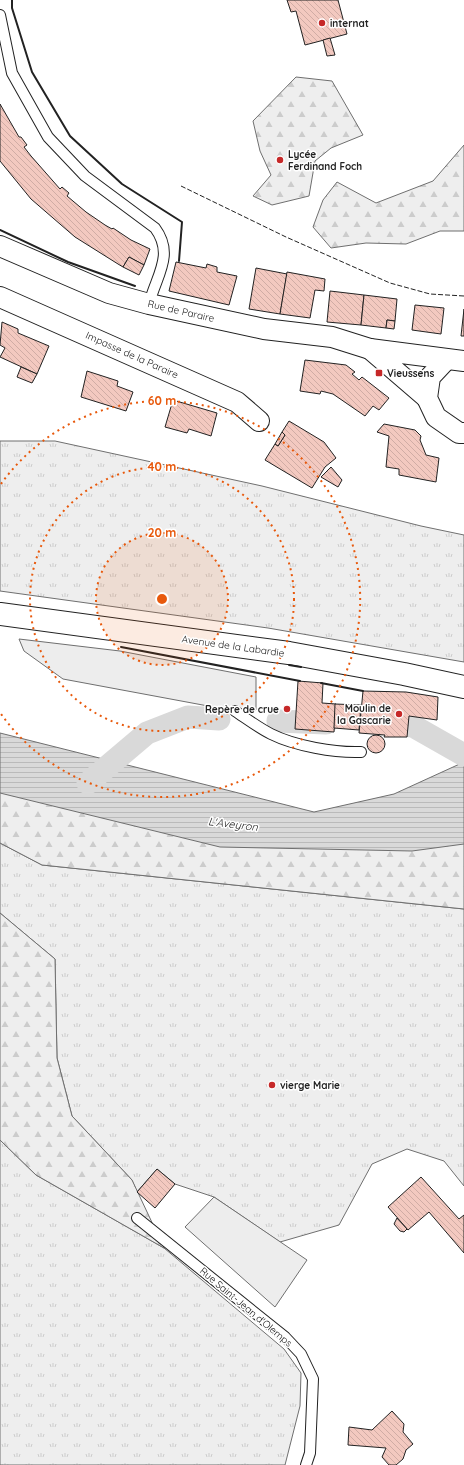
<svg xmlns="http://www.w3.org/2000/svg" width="464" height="1465" font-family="Quicksand,sans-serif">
<defs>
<pattern id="grass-tufts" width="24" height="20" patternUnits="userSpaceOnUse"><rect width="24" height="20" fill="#eee"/><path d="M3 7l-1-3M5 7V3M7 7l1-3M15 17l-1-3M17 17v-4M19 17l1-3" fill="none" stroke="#ccc"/></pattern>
<pattern id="forest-firs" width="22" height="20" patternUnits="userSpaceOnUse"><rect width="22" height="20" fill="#eee"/><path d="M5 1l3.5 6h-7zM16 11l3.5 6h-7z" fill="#ccc"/></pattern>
<pattern id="water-rules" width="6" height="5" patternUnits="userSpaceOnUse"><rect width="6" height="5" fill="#d9d9d9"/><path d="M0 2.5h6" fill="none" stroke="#bababa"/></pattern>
<pattern id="building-back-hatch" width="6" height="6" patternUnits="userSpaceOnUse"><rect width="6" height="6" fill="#f3c9c0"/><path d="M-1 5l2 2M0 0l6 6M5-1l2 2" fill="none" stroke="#d0aca5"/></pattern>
</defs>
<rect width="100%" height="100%" fill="#fff"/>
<g fill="url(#grass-tufts)" stroke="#6f6f6f">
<path d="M0,441H55L262,486L421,526L464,535V662L268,628L0,591Z"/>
<path d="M0,843L42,865L464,909V1186L444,1161L407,1149L372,1164L339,1225L280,1242L214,1197L175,1184L157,1169L137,1192L132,1180L72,1116L57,1058L55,959L0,913Z"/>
<path d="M0,1140L36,1175L164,1248L284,1349L301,1373L300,1406L285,1465H0Z"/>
</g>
<g fill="url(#forest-firs)" stroke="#6f6f6f">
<path d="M296,77L332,81L363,135L331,148L315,161L309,196L272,205L253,196L271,175L260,151L253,121Z"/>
<path d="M464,145V231H440L406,244L366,243L331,248L313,227L323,200L337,182L376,203L433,181Z"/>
<path d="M0,742L77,782L464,835V909L42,865L0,843Z"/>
<path d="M0,913L55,959L57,1058L72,1116L132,1180L164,1248L36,1175L0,1140Z"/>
</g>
<g fill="#ededed" stroke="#6f6f6f">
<path d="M19,639L120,651L256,677V710L235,711L63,679L24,651Z"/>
<path d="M214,1197L307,1260L275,1307L185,1227Z"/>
</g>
<path fill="url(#water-rules)" stroke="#6f6f6f" d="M0,733L314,812L394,794L464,762V844L412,851L220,847L0,793Z"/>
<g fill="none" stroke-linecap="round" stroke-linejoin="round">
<g stroke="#d9d9d9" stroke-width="23">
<path d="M278,721L326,723"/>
<path d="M378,724L413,726L464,755"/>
<path d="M88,783L147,733L188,717L219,719"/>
</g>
</g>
<g fill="url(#building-back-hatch)" stroke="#222">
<path d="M287,0H338L347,34L305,45L296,11L291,12Z"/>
<path d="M330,38L335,55L327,56L323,40Z"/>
<path d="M0,104L19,137H21L27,145L24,147L31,156L60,189L62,187L69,193L67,196L86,212L105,225L112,229L113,228L131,240L150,249L144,265L129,257L123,267L118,264L75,237L31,199L0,161Z"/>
<path d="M129,257L144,265L139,275L123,267Z"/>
<path d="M176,262L206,268L207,264L217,267V272L237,276L229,305L169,291Z"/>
<path d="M256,268L287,274L280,314L249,309Z"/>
<path d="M287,272L325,279L324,291L315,290L310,318L280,314Z"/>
<path d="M330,291L364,295L361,325L327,322Z"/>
<path d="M364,295L397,299L395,321L387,320L386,328L361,325Z"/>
<path d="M415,305L444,308L441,334L412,330Z"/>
<path d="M464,309V336H461Z"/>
<path d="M387,320L395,321L394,329L386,328Z"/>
<path d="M2,322L18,329V333L49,346L37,374L0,357L5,348L0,345Z"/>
<path d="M305,360L346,365L355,372L352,374L359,380L362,377L389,398L379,410L373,406L365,416L333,394L321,391L320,394L300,391Z"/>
<path d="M21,367L37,374L32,383L17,377Z"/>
<path d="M87,371L118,381L117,386L133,392L126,411L81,397Z"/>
<path d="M173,400L217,413L211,436L189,429L187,433L165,427Z"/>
<path d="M289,421L324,442L336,458L325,467L312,488L265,460L275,444L278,446L285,435L282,432Z"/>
<path d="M384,424L415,430L421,436L420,440L426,455L439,458L436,482L399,475V469L386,467L389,436L377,432Z"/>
<path d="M282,432L285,435L278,446L275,444Z"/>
<path d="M331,467L342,480L338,487L321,477Z"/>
<path d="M298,681L323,683L322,703L336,704L334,732L295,729Z"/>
<path d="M363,691L406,692L438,697L437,720L409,716L407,737H384L385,735L359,733Z"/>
<path d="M335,704L361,705L359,730L334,728Z"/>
<circle cx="376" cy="744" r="9"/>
<path d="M157,1169L175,1184L155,1208L137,1192Z"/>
<path d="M421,1177L459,1219L464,1215V1253L429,1212L408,1230L388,1207Z"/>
<path d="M397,1218L407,1229L404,1232L400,1231L394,1224Z"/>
<path d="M392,1411L404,1424L403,1432L413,1444L406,1450L403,1459L396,1465H389L382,1457L386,1448L348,1445L349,1427L372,1430Z"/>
</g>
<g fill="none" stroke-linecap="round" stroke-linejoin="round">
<g stroke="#222" stroke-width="12">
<g id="lane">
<path d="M0,15L12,73L48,137L85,176L155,228C175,255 156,276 149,304"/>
<path d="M235,711C247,719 259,728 271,734C295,746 335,753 361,752"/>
<path d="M137,1218L285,1337L301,1354L313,1379L310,1453L306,1465"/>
</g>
</g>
<g stroke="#222" stroke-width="22">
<g id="street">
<path d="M0,246L109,293L149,304L264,329L332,337L370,349"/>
<path d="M0,297L237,402L259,421"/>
<path d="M446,360L430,377L427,398L436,417L459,433H464"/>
<path d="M427,398L370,349L464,361"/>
</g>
</g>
<g stroke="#222" stroke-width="24">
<path id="secondary" d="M0,614L289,653L404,674L464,687"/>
</g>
<use href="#lane" stroke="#fff" stroke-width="10"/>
<use href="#street" stroke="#fff" stroke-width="20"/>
<use href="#secondary" stroke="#fff" stroke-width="22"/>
<path stroke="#222" stroke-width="1" stroke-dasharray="5 2" stroke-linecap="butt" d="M181,186L286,237L390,283L430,294L464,296"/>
<g stroke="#222" stroke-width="2">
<path d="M12,0V8L32,72L70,136L122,184L182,222L179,261"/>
<path d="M0,230L68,262L135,286"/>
<path d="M121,647L300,681"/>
<path d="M289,665L301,667"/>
<path d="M321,683L363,691"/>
</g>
</g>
<circle cx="162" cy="599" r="66" fill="#e8590c" fill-opacity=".12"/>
<g fill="none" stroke="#e8590c" stroke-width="2" stroke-dasharray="2 4">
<circle cx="162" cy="599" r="66"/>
<circle cx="162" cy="599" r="132"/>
<path d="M1 484A198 198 0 1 1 1 714"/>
</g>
<g fill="#c62828" stroke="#fff" stroke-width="1.5">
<circle cx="322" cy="23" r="4"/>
<circle cx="280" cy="160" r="4"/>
<rect x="375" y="369" width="8" height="8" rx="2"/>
<circle cx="287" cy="709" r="4"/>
<circle cx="399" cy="714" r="4"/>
<circle cx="272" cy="1085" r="4"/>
</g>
<g text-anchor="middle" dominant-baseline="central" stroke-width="3" stroke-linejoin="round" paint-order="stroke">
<g font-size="10" font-weight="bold" fill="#222" stroke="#fff" text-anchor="start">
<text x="330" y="23">internat</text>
<text x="288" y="154">Lycée<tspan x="288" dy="12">Ferdinand Foch</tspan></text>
<text x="387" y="373">Vieussens</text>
<text x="391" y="708" text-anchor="end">Moulin de<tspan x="391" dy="12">la Gascarie</tspan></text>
<text x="279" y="709" text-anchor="end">Repère de crue</text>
<text x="280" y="1085">vierge Marie</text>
</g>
<g font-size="10" fill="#222" stroke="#fff">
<text transform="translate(181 311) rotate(13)">Rue de Paraire</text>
<text transform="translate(132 355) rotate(24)">Impasse de la Paraire</text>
<text transform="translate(233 646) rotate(8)">Avenue de la Labardie</text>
<text transform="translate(246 1307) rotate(40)">Rue Saint-Jean d'Olemps</text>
</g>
<g font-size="11" font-style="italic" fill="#222" stroke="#fff">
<text transform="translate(233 824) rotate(7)">L'Aveyron</text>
</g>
</g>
<circle cx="162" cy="599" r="6" fill="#e8590c" stroke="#fff" stroke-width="2"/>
<g font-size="12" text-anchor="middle" font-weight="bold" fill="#e8590c" stroke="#fff" stroke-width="3" stroke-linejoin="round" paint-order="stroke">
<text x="162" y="405">60 m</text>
<text x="162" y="471">40 m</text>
<text x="162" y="537">20 m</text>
</g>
</svg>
